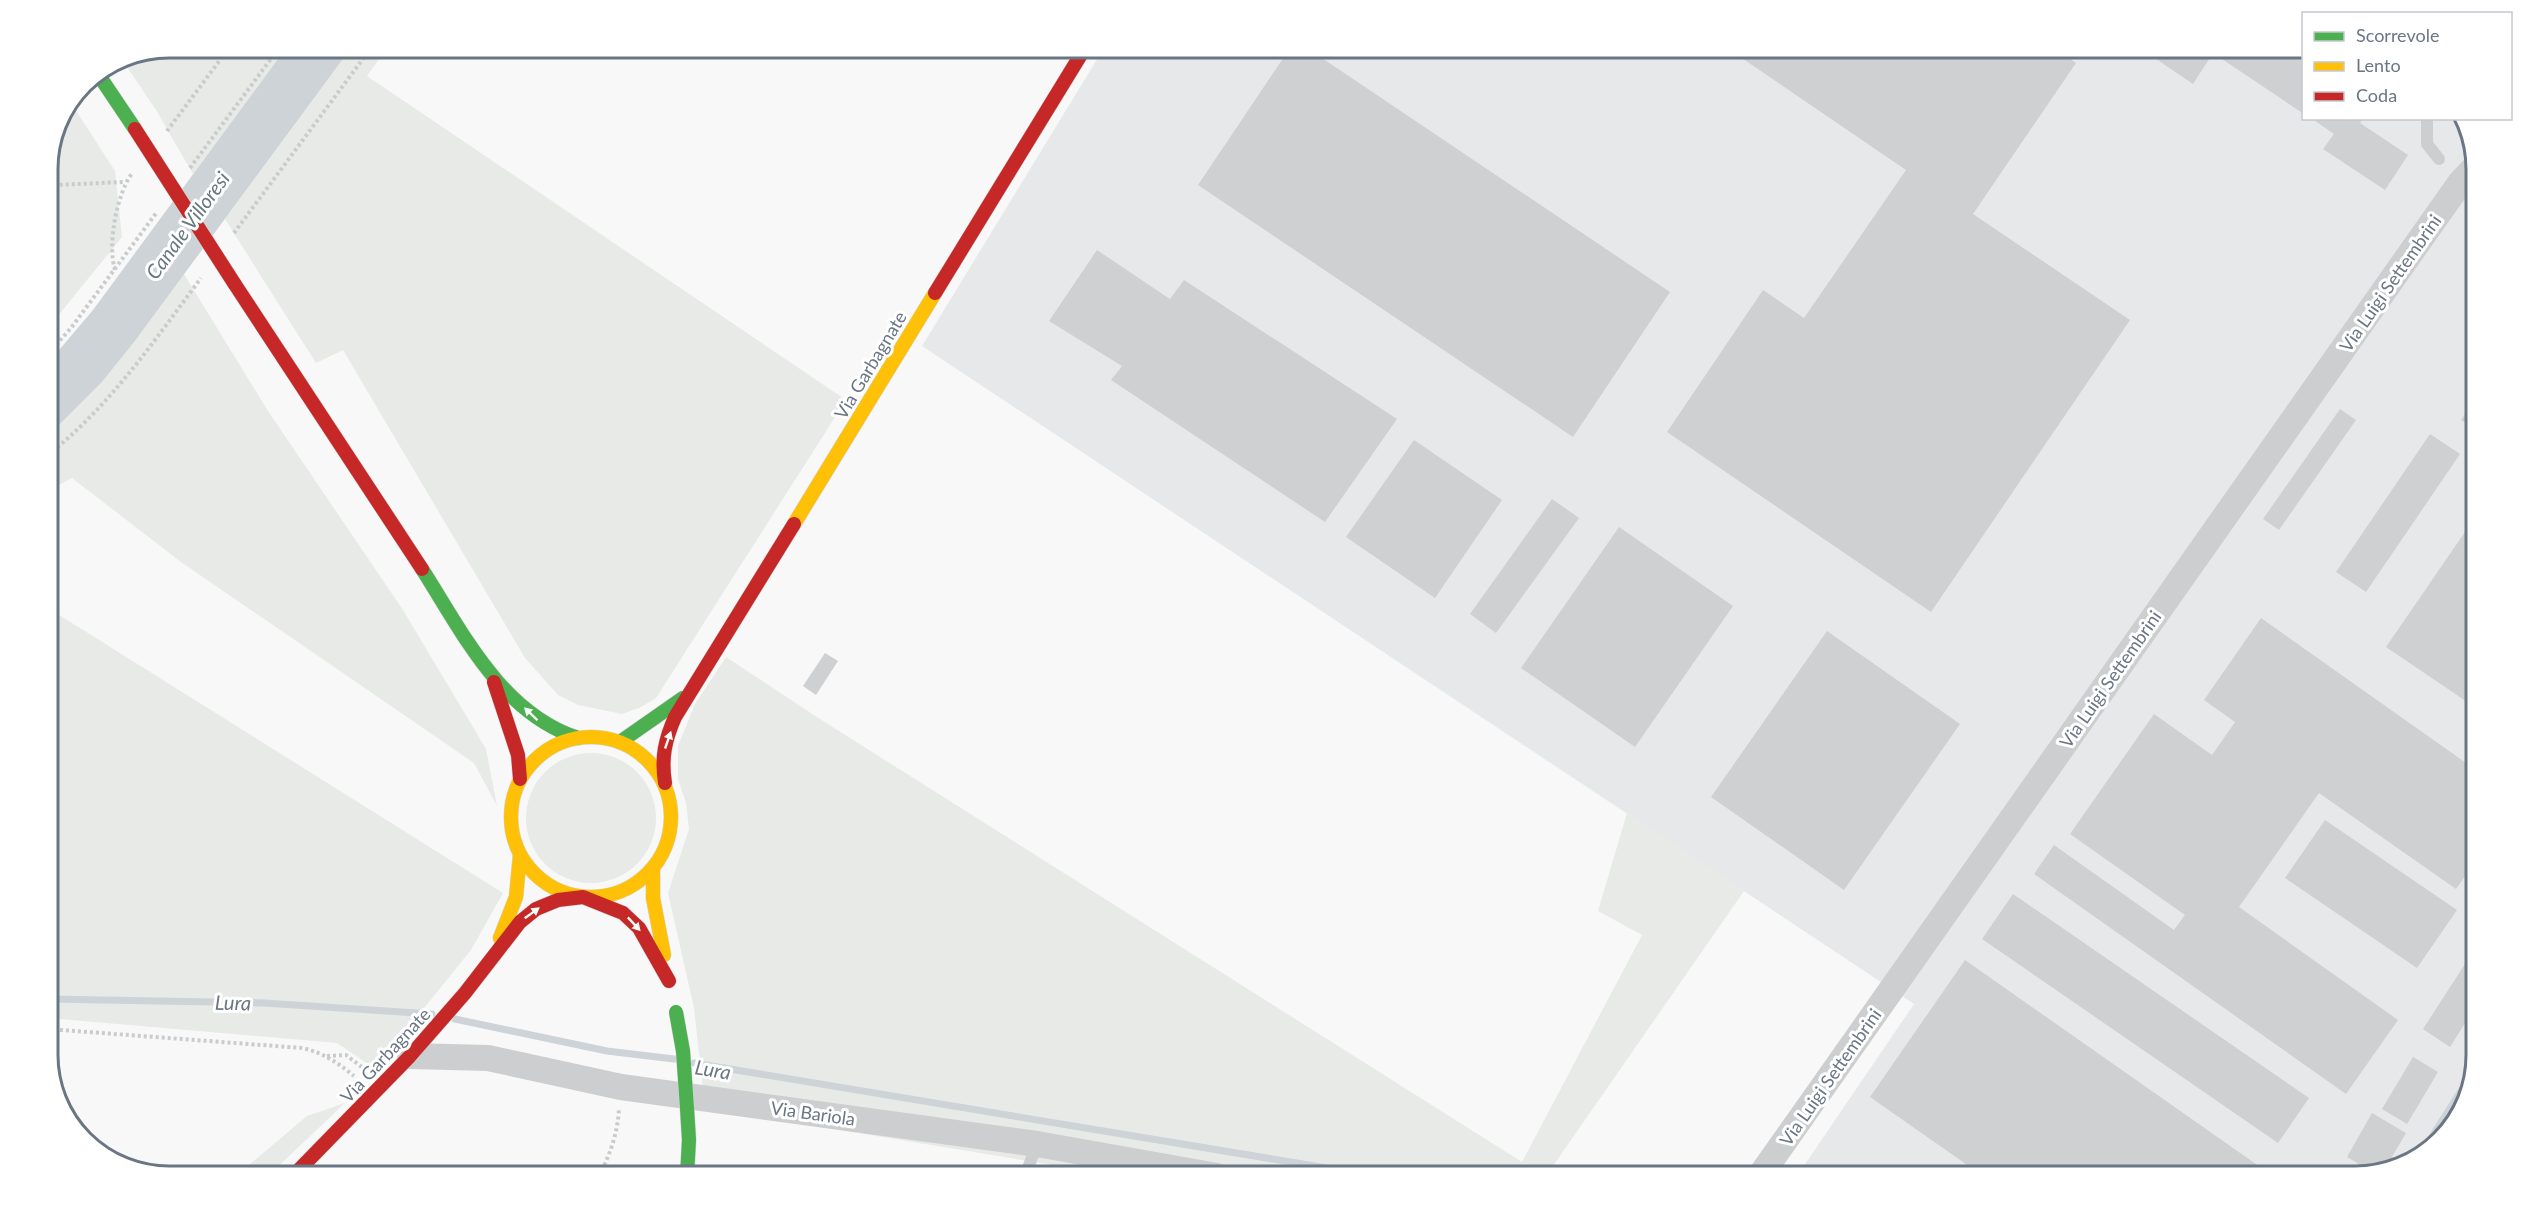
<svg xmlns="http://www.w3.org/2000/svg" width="2524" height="1224" font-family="Lato,sans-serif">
<rect width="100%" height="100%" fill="#f8f8f8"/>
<path fill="#e7e8e9" d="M1104,48H2303L2304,118L2461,119L2476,162V1055L2464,1108L2422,1156L2355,1176H1797L1914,1004L922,346Z"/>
<g fill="#e7eae6">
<path d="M169,48H286L193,174L156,110L121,58Z"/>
<path d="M351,48H387L367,76L846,400L656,698L641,707L622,714L578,705L558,695L525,658L343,350L316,363L225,219Z"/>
<path d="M71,103L115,171L122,237L48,328V162L57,123Z"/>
<path d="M184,274L268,411L403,610L486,749L497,806L474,763L181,562L72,478L48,491V436L101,383Z"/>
<path d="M48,608L503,893L471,950L420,1013L371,1066L337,1043L48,1018Z"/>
<path d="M726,657L823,721L1522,1162L1642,935L1598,911L1627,813L1744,891L1546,1176H1120L705,1108L694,1008L668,893L689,829L686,803L678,779V746L695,704Z"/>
<circle cx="591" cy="818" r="65"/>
<path d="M345,1103L268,1176H236L307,1116Z"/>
</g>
<path fill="#cdd3d7" d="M286,48H351L134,342L101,383L48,436V363L93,310Z"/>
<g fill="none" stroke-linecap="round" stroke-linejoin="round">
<g stroke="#cdd3d7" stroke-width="7">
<path d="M48,999L264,1003L432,1014"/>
<path d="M455,1019L607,1051L674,1059"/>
<path d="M694,1063L1375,1176"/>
<path d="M2419,1157L2471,1075"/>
</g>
</g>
<g fill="#cfd0d1">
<path d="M1290,48H1307L1670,292L1573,437L1198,185Z"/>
<path d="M1727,48H2055L2076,63L1973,214L2130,320L1931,612L1667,432L1763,290L1804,318L1906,170Z"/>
<path d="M2140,48H2284L2304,61V114L2213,53L2193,84Z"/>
<path d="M2311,118H2363L2360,123L2408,155L2385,190L2323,149L2334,134Z"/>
<path d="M1097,250L1170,299L1184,280L1397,419L1325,522L1111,380L1122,366L1049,321Z"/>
<path d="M2476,399V430L2461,420Z"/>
<path d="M2340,409L2356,420L2279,530L2263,519Z"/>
<path d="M2430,434L2460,454L2366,592L2336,572Z"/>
<path d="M1414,440L1502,500L1435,598L1346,537Z"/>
<path d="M1552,499L1579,518L1496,633L1470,614Z"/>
<path d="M2476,516V708L2386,647Z"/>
<path d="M1619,527L1733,606L1635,747L1521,668Z"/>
<path d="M2261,618L2476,770V861L2456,889L2319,793L2239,907L2398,1020L2346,1094L2034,874L2054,845L2174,930L2185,915L2070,834L2154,714L2212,755L2235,722L2204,700Z"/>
<path d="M1827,631L1960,724L1844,890L1711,797Z"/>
<path d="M825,653L838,661L816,695L803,686Z"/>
<path d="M2325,820L2457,910L2417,968L2285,878Z"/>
<path d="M2013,894L2309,1098L2278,1143L1982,939Z"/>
<path d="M2476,947V1006L2450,1047L2423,1029Z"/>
<path d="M1965,960L2273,1176H1983L1870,1097Z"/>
<path d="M2413,1057L2438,1072L2407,1124L2382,1109Z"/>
<path d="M2372,1113L2406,1133L2386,1167L2371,1171L2347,1157Z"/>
</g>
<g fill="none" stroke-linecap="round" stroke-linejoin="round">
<g stroke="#d5d6d6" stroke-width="15">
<g id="fast">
<path d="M98,74L135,129"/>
<path d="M422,569C463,633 501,713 578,738"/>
<path d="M620,742L683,698"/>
<path d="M687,1108L689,1140L687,1176"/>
</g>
</g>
<g stroke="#d5d6d6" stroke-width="15">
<g id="slow">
<path d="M794,524L935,293"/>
<circle cx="591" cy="817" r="80"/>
<path d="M653,868V898L664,955"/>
<path d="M500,938L516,897L520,855"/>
</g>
</g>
<g stroke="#d5d6d6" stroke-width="15">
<g id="jam">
<path d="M234,283L422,569"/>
<path d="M935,293L1085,48"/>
<path d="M494,682L518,755L520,779"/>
<path d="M665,783C661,758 665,740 675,717L794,524"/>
<path d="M293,1176L410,1056L465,993L520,922L536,909L558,900L583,897L623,913L639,928L669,981"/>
</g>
</g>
<g stroke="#cacbcc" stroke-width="4" stroke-dasharray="3 3" stroke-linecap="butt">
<path d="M167,131L229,48"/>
<path d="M190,168L279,48"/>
<path d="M48,183L55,185L125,182"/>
<path d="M234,233L371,48"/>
<path d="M115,270C107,245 117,192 133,172"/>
<path d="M48,354L71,328L157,212"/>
<path d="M48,455C110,406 154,341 201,278"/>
<path d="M48,1029L302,1048C322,1052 338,1063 354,1076"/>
<path d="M327,1056L346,1055L363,1068"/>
<path d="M599,1176C610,1155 618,1132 619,1108"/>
</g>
<g stroke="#cdcecf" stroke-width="12">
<path d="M2427,118V144L2439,159"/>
<path d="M1025,1176L1037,1144"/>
</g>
<g stroke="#cdcecf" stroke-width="26">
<path d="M410,1056L488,1058L621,1087L1037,1144L1217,1176"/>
<path d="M1760,1176L2460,183L2476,166"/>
</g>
<use href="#fast" stroke="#4caf50" stroke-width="14"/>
<use href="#slow" stroke="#ffc107" stroke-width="14"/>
<use href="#jam" stroke="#c62828" stroke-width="14"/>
<g stroke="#d5d6d6" stroke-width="15" stroke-linecap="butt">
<path id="fast-bridge" d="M676,1012L683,1051L687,1108"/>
</g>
<g stroke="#d5d6d6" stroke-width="15" stroke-linecap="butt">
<path id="jam-bridge" d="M135,129L234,283"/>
</g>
<use href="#fast-bridge" stroke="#4caf50" stroke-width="14"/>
<use href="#jam-bridge" stroke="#c62828" stroke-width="14"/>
</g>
<defs><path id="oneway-solid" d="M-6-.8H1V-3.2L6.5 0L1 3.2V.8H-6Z" transform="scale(1.5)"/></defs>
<g fill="#f6fbf6">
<use href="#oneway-solid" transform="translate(531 714) rotate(-136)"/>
<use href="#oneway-solid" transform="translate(668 740) rotate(-71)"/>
<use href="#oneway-solid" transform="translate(532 913) rotate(-36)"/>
<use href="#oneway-solid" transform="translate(634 924) rotate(47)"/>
</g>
<g text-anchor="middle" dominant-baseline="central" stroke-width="6" stroke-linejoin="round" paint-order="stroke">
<g font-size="18" fill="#6b7685" stroke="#fff">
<text transform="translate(2390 283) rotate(-55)">Via Luigi Settembrini</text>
<text transform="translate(870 365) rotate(-59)">Via Garbagnate</text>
<text transform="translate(2110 679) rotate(-55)">Via Luigi Settembrini</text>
<text transform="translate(385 1055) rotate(-47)">Via Garbagnate</text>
<text transform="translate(1830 1077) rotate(-55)">Via Luigi Settembrini</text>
<text transform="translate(813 1113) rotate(8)">Via Bariola</text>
</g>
<g font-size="20" font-style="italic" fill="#677780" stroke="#fff">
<text transform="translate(187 225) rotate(-54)">Canale Villoresi</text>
<text transform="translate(233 1002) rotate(1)">Lura</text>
<text transform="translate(713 1069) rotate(9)">Lura</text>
</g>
</g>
<path d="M0 0H2524V1224H0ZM169 58H2355A111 111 0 0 1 2466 169V1055A111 111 0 0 1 2355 1166H169A111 111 0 0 1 58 1055V169A111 111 0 0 1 169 58Z" fill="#fff" fill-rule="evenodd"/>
<path fill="none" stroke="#6b7685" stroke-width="3" d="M169 58H2355A111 111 0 0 1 2466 169V1055A111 111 0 0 1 2355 1166H169A111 111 0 0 1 58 1055V169A111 111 0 0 1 169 58Z"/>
<rect x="2302" y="12" width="210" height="108" fill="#ffffff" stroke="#c4c8ce" stroke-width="1.5"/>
<rect x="2314" y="32" width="30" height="9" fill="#4caf50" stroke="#c4c8ce" stroke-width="1.5"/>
<text x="2356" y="42" font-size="18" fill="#6b7685">Scorrevole</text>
<rect x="2314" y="62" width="30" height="9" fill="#ffc107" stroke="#c4c8ce" stroke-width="1.5"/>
<text x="2356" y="72" font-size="18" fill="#6b7685">Lento</text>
<rect x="2314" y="92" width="30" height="9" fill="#c62828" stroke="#c4c8ce" stroke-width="1.5"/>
<text x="2356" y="102" font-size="18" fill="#6b7685">Coda</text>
</svg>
